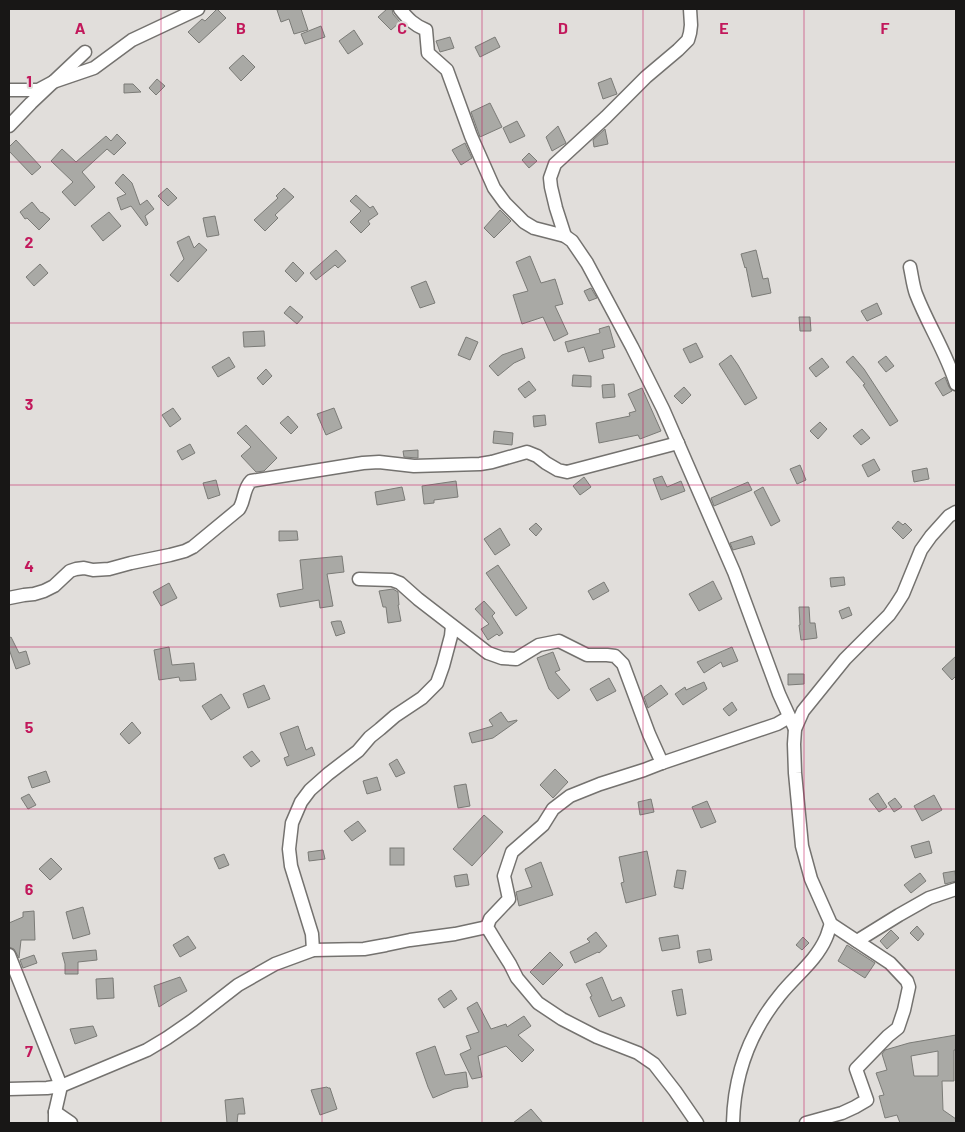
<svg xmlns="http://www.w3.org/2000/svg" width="965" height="1132" font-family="Barlow,sans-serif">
<rect width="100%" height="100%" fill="#e1dedb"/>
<g fill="#a9a9a5" stroke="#7b7b77" fill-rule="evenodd">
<path d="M217,9L226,18L199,43L188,32L202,19L205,21Z"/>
<path d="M281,9H301L308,30L294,34L289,19L281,22L277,10Z"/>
<path d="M387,9H392L393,14L400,22L391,30L378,17Z"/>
<path d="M321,26L325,37L305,44L301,34Z"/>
<path d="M354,30L363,44L348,54L339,41Z"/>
<path d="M450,37L454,48L440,52L436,41Z"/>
<path d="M495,37L500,47L480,57L475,47Z"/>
<path d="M243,55L255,67L241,81L229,68Z"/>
<path d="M611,78L617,94L603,99L598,83Z"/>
<path d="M157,79L165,86L156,95L149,88Z"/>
<path d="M124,84H133L141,92L124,93Z"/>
<path d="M490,103L502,127L480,137L471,112Z"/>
<path d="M517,121L525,136L510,143L503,128Z"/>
<path d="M558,126L566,143L552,151L546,137Z"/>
<path d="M605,129L608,144L594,147L593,140Z"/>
<path d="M117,134L126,143L114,155L107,149L82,172L95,187L75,206L62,192L73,182L51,161L62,149L76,162L106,136L111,141Z"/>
<path d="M16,140L41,167L32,175L9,151V147Z"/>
<path d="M465,143L472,158L461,165L452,150Z"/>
<path d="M529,153L537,161L529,168L522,160Z"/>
<path d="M123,174L132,183L140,205L147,200L154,209L145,216L148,224L146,226L131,206L121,210L117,198L126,194L115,183Z"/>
<path d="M167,188L177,198L168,206L158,196Z"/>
<path d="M284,188L294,197L275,215L278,218L265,231L254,220L278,198L276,196Z"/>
<path d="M356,195L370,208L373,206L378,214L368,221L370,224L361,233L350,222L361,211L350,201Z"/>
<path d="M32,202L41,213L42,212L50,219L39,230L27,218L25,219L20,212Z"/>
<path d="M500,210L511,221L494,238L484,228Z"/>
<path d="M109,212L121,226L103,241L91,226Z"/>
<path d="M215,216L219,235L207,237L203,218Z"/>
<path d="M189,236L194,248L199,243L207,250L178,282L170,275L184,259L177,242Z"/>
<path d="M336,250L346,261L338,268L335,265L316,280L310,273Z"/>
<path d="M756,250L763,279L768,278L771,293L752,297L746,267L745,268L741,254Z"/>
<path d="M530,256L541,283L555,279L563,304L555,306L568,334L554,341L543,317L522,324L513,295L528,291L516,262Z"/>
<path d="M293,262L304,273L296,282L285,271Z"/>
<path d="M40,264L48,273L34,286L26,277Z"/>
<path d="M426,281L435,303L420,308L411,287Z"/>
<path d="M591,288L597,298L589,301L584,291Z"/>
<path d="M877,303L882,314L867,321L861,311Z"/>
<path d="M290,306L303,317L297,324L284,313Z"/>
<path d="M799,317H810L811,331H800Z"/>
<path d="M609,326L615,347L602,350L604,358L589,362L584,347L568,352L565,342L600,333L599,329Z"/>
<path d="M264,331L265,346L244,347L243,332Z"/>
<path d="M466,337L478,342L470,360L458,355Z"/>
<path d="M696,343L703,357L690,363L683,349Z"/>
<path d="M522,348L525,358L514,363L498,376L489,366L502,355Z"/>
<path d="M731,355L738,365L757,398L745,405L719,364Z"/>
<path d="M853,356L864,369L898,421L890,426L863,385L865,384L846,362Z"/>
<path d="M886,356L894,366L886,372L878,362Z"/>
<path d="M229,357L235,367L218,377L212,367Z"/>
<path d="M822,358L829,367L816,377L809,368Z"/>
<path d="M266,369L272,376L263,385L257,378Z"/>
<path d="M573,375L591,376V387L572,386Z"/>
<path d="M945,377L949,387L952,391L943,396L935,383Z"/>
<path d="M529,381L536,390L525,398L518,389Z"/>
<path d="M614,384L615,397L603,398L602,385Z"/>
<path d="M684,387L691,395L682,404L674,396Z"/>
<path d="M642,388L661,431L640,439L638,435L599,443L596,423L630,416L629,413L636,411L628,394Z"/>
<path d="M173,408L181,419L170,427L162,415Z"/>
<path d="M334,408L342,428L326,435L317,414Z"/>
<path d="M545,415L546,425L534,427L533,416Z"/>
<path d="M288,416L298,427L291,434L280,423Z"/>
<path d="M820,422L827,429L818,439L810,431Z"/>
<path d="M246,425L277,458L264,471L256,472L241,456L251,447L237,433Z"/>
<path d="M862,429L870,438L861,445L853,436Z"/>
<path d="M494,431L513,433L512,445L493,443Z"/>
<path d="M190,444L195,453L182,460L177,451Z"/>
<path d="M418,450V458L404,457L403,451Z"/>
<path d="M874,459L880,470L868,477L862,465Z"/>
<path d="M800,465L806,480L797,484L790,469Z"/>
<path d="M927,468L929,479L914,482L912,471Z"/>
<path d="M662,476L667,487L681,481L685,491L661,500L653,479Z"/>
<path d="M584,477L591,487L580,495L573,486Z"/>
<path d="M216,480L220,495L208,499L203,483Z"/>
<path d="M456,481L458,497L434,500V503L424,504L422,486Z"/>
<path d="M748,482L752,490L714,506L711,498Z"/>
<path d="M402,487L405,500L377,505L375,492Z"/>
<path d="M763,487L780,521L771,526L754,492Z"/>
<path d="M898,521L903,525L905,523L912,530L903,539L892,528Z"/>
<path d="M536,523L542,529L536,536L529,529Z"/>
<path d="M500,528L510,545L495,555L484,539Z"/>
<path d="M279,531H297L298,540L279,541Z"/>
<path d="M752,536L755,544L733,550L730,543Z"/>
<path d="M342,556L344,572L327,574L333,606L320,608L319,600L280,607L277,594L303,589L300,560Z"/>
<path d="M498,565L527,608L516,616L486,573Z"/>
<path d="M844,577L845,585L831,587L830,578Z"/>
<path d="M713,581L722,599L699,611L689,594Z"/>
<path d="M604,582L609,591L593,600L588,591Z"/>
<path d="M169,583L177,598L161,606L153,592Z"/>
<path d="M393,589L398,592L399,605H398L401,621L388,623L386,607H383L379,591Z"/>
<path d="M484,601L495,613L492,616L503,633L499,636L497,634L488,640L481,629L489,624L475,609Z"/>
<path d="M799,607H809L810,623H815L817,638L801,640L799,625H800Z"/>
<path d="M849,607L852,615L842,619L839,611Z"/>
<path d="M337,621H341L345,633L336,636L331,622Z"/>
<path d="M11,637L19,653L26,651L30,664L16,669L9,649V638Z"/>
<path d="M169,647L172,665L194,663L196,680L180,681L179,677L159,680L154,650Z"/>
<path d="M732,647L738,661L723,667L721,662L704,673L697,662Z"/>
<path d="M553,652L560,670L555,672L570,690L558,699L549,689L537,658Z"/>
<path d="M956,656V676L952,680L942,669Z"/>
<path d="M788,674H804V684L788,685Z"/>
<path d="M609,678L616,691L597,701L590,689Z"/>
<path d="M704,682L707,689L683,705L675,694L685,687L686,690Z"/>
<path d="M264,685L270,699L248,708L243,694Z"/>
<path d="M661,685L668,694L648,708L644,697Z"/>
<path d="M221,694L230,708L211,720L202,706Z"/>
<path d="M732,702L737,710L729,716L723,709Z"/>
<path d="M501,712L508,722L517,720V721L493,738L472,743L469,733L493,726L489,720Z"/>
<path d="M132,722L141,733L129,744L120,734Z"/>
<path d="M298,726L306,750L312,747L315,755L287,766L284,758L289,756L280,733Z"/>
<path d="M252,751L260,761L251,767L243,757Z"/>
<path d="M397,759L405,773L396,777L389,764Z"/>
<path d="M555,769L568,782L553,798L540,785Z"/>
<path d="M46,771L50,782L32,788L28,777Z"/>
<path d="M377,777L381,790L367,794L363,781Z"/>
<path d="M466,784L470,806L458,808L454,786Z"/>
<path d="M878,793L887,807L879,812L869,799Z"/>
<path d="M29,794L36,805L28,809L21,798Z"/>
<path d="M934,795L942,810L922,821L914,806Z"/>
<path d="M895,798L902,807L894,812L888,803Z"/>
<path d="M651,799L654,812L640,815L638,802Z"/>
<path d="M707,801L716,822L701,828L692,807Z"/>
<path d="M484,815L503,832L472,866L453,849Z"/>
<path d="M358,821L366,831L352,841L344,831Z"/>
<path d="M929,841L932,853L915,858L911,846Z"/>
<rect x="390" y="848" width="14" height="17"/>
<path d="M323,850L325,859L309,861L308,852Z"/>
<path d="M647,851L656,895L626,903L621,883L624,882L619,857Z"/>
<path d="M224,854L229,865L219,869L214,858Z"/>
<path d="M51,858L62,869L50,880L39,869Z"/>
<path d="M541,862L553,895L519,906L516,892L532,887L525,869Z"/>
<path d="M677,870L686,871L683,889L674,887Z"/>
<path d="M955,871L956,881L945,884L943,873Z"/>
<path d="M920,873L926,881L911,893L904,885Z"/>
<path d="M467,874L469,885L456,887L454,876Z"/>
<path d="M83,907L90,934L73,939L66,912Z"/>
<path d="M34,911L35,940H21L19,958L14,949L9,947V923L23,917V912Z"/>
<path d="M917,926L924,934L918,941L910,933Z"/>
<path d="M891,930L899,938L887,949L880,941Z"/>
<path d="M596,932L607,946L599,953L598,952L575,963L570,952L590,942L587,939Z"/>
<path d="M678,935L680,948L662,951L659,938Z"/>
<path d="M188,936L196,948L180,957L173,945Z"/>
<path d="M803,937L809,943L802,950L796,945Z"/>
<path d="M847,945L875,963L865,978L838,961Z"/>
<path d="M710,949L712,960L699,963L697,951Z"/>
<path d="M96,950L97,960L78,962V974H65V964L62,953Z"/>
<path d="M550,952L563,965L543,985L530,972Z"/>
<path d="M34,955L37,963L23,968L20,960Z"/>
<path d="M180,977L187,991L173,998L159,1007L154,986Z"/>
<path d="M602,977L612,1001L621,997L625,1006L599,1017L590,997L592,996L586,984Z"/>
<path d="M113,978L114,998L97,999L96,979Z"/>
<path d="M682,989L686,1014L677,1016L672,991Z"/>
<path d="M451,990L457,999L444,1008L438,999Z"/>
<path d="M477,1002L491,1029L506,1024L507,1027L524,1016L531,1026L518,1035L534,1050L522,1062L506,1046L478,1056L482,1077L472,1079L460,1054L471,1049L466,1036L479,1032L467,1008Z"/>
<path d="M93,1026L97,1036L75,1044L70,1029Z"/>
<path d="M956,1035V1050H954V1081H942L943,1110L956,1119V1123H900L897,1115L885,1118L879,1096L884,1095L876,1073L887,1070L882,1054L885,1050L909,1043ZM938,1051V1076H914L911,1056Z"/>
<path d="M435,1046L445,1075L466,1072L468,1087L454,1089L433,1098L428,1087L416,1053Z"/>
<path d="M327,1087L328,1088H330L337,1109L320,1115L311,1090Z"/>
<path d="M243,1098L245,1114H238L237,1123H227L225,1100Z"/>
<path d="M531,1109L543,1123H513Z"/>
</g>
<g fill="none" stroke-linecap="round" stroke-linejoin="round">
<g stroke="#74726f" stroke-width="15">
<g id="street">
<path d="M400,9C408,19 414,25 426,30L428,53L447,70L471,136L494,188L505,203L524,222L534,228L565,236L572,241L587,263L632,347L663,409L734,572L779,694L795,729"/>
<path d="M9,90H38L53,82L94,68L132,40L198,9"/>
<path d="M9,126L31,103L85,52"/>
<path d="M565,236L556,208L551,187L550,178L555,164L606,117L646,77L678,50L688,40L690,33L691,25L690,9"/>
<path d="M910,267C912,276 913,286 916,294C928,325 946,352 956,384"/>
<path d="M359,579L392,580L400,583L418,599L488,653L502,658L516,659L539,645L559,641L587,655H607L615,656L623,664L649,734L662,763"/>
<path d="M9,598L24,595L34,594L44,591L54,586L70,571L76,569L84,568L93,570L109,569L131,563L170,555L185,551L193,547L239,509C245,500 243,489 251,481L363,463L379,462L414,466L480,464L492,462L527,452L537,456L546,463L558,470L567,472L678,443"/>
<path d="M857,941L899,915L929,898L956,889"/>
<path d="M313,950L312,934L291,866L289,849L292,823L301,802L310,790L328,774L358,751L370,737L380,729L395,716L422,698L437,683L443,666L451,636L452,626"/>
<path d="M9,955L61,1086L55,1112V1123"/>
<path d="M9,1089L47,1088L61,1086L147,1050L167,1038L193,1020L238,985L275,964L313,950L364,949L386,945L410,940L455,934L487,927"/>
<path d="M55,1112L71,1123"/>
<path d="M697,1123L675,1091L654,1064L638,1053L597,1037L562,1019L538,1003L517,978L510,964L498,945L487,927L490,919L509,899L504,876L512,852L543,825L553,809L570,796L600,784L644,770L662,763L777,724L789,717"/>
<path d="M733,1123C734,1075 749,1033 780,995C795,976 816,961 826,938C828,934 829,928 831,924"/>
<path d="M806,1123L842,1113L855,1107L867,1100L856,1069L888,1036L898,1028L904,1010L909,987L907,981L890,963L831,924L811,879L802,846L795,773L794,744L795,729L803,711L845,659L889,615L896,605L903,594L921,550L931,536L949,516L956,512"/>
</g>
</g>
<use href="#street" stroke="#fff" stroke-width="12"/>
</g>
<path fill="none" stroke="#c2185b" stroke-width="1" stroke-opacity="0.55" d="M161,9V1123M322,9V1123M482,9V1123M643,9V1123M804,9V1123M9,162H956M9,323H956M9,485H956M9,647H956M9,809H956M9,970H956"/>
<g font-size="16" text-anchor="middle" font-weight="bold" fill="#c2185b" stroke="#e1dedb" stroke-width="4" stroke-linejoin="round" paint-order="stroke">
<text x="80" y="34">A</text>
<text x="241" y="34">B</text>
<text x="402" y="34">C</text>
<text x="563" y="34">D</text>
<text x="724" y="34">E</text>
<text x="885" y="34">F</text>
<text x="29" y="87">1</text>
<text x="29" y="248">2</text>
<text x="29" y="410">3</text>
<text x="29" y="572">4</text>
<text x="29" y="733">5</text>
<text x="29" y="895">6</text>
<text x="29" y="1057">7</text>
</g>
<rect width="965" height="1132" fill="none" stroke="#181716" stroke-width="20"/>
</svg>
